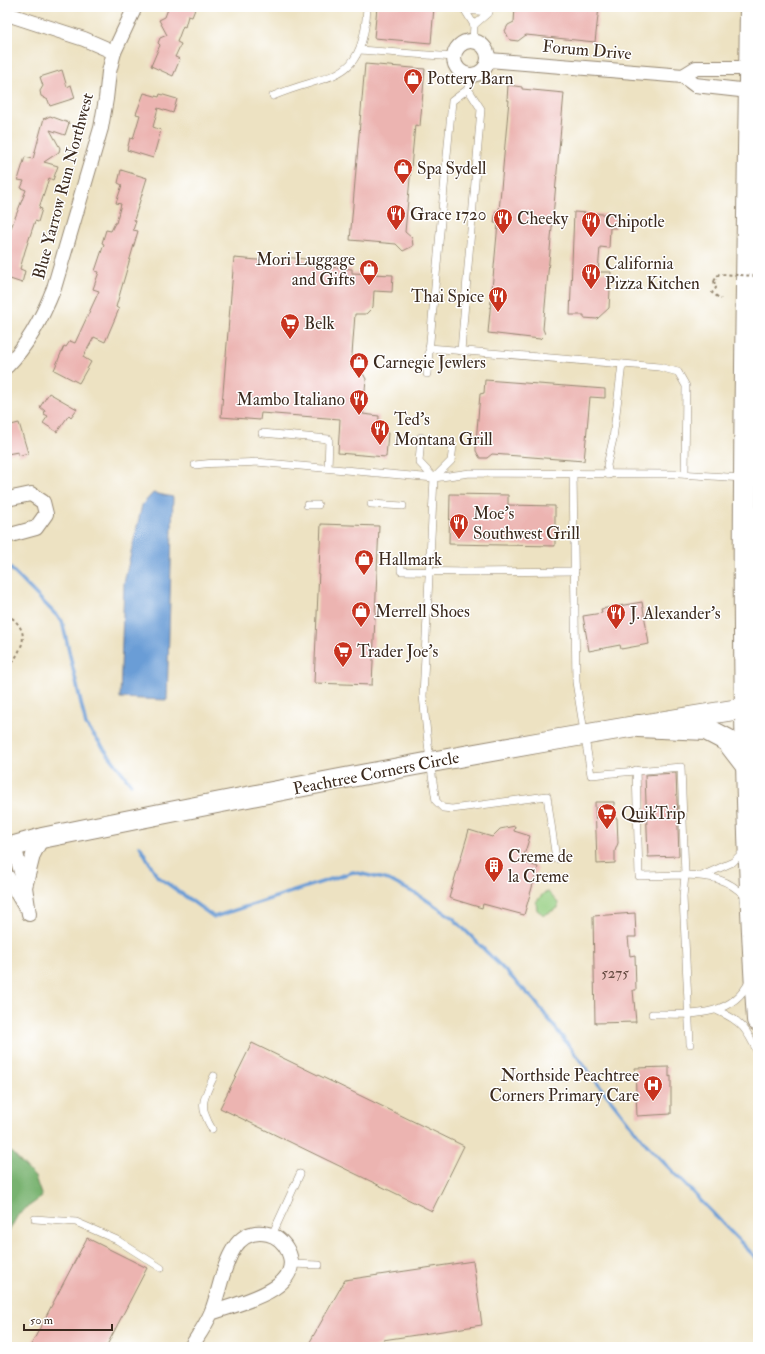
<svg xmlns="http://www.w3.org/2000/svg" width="765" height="1354" font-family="'IM FELL Double Pica',serif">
<rect width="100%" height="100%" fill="#fff"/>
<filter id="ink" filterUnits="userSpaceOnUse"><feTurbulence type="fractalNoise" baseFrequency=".025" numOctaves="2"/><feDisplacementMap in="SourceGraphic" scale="8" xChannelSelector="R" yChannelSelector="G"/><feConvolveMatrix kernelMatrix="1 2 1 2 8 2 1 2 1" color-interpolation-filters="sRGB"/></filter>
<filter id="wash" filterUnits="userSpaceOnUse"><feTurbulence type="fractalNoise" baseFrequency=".012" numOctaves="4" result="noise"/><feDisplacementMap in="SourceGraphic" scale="16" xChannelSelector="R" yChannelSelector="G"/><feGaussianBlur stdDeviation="0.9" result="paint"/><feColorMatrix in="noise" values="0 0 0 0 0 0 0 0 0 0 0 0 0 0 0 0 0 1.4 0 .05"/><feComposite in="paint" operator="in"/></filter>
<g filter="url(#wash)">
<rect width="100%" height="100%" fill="#ede2c2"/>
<path fill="#96cf82" stroke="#687c50" d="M548,892L558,903V908L544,915L537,910L536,902L544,893Z"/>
<path fill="#78b270" stroke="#5a6e47" d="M7,1148L35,1177L42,1197L19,1213L7,1235Z"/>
<path fill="#6b9dd6" stroke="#53647a" d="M153,493L173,497L167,700L120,698L124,583L142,505Z"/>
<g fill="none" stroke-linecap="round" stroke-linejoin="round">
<g stroke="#6b9dd6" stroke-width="3.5">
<path d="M7,565L62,621L86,725L131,784"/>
<path d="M140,846L157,876L214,917L353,872L389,880L422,897L453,918L534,1000L602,1089L647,1145L758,1260"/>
</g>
</g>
<g id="blocks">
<g fill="#ecb4b1">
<path d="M166,7H196L192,17L188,16L185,27L183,26L177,42L181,44L175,57L180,59L173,76L151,66L160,45L158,43L160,38L167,35L159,20L165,17L168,9Z"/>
<path d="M377,7H434L431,43L374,38Z"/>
<path d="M515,7H599L595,42L526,35L518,41L510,40L505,31L508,25L514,22Z"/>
<path d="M365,64L425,69L420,126L415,125L405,232L412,238L413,246L403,251L396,244L350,240Z"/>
<path d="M62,70L67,87L71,85L75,98L50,106L48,100L41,96L40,91L43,86L40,77Z"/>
<path d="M508,85L522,87V89L564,93L543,329L545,334L540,339L488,333L498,223H494L496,211H499L509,100H507Z"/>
<path d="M144,93L159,97L160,94L177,99L173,113L158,108L153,127L161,130L153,158L127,150L130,138L133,139L140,115L136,114Z"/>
<path d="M50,116L69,123L65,135L50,130L60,148L59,152L44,162L58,166L53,180L49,178L39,208L42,209L38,222L35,221L25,251L20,269L25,271L22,283L7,278V238L26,190L21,188L24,181L18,180L25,157L33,159L44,118V119Z"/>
<path d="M121,170L147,178L134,220L136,221L133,230L138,231L116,307L119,309L105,342L94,337L83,357L91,362L79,383L54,370L64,346L66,347L70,341L75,343L99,291L93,289L99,272L95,271L104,244L102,243L106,230L111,231L115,223H116L121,204L116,203L122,185L118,183Z"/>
<path d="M574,212L616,215V228H610L609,248L600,247L598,272H611L609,308L597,319L584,318V315H570Z"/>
<path d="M281,257L306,259L305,265L352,269V273L393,275L392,292L374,291L373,307L366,314H355L351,368L361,370L366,379L363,414L379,416L378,432L388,433L386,457L338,453L340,419L261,413L260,420L221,417L234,258L281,262Z"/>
<path d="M485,380L605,389V398L590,397L584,461L492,454L487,458H480L476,451V442L480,394L484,393Z"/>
<path d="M49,393L77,409L71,417L69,415L57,432L43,423L48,416L44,414L45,411L40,407Z"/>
<path d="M19,423L28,453L18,456V452L7,454V426Z"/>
<path d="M450,494L508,495V505L555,506V546L449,544Z"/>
<path d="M321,524L379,526L372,685L314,683Z"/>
<path d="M642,602L649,644L621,649L620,645L589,651L583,616L602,613L601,609Z"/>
<path d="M675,773H676L679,856L648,857L645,775Z"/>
<path d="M595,802H614V818H617L618,843L615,851V863L597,864Z"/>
<path d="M515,826L514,831L530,836L522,862L538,867L524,915L483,904L482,908L449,898L469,830L492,837L500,829Z"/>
<path d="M635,913L636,937H628L630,956L635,955L636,990H633L636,1022L595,1023L593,916Z"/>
<path d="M252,1043L464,1146L432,1211L220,1108Z"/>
<path d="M669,1067V1077L671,1076V1114L637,1116L635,1068Z"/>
<path d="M87,1238L147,1268L106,1347H30Z"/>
<path d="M473,1261L482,1325L383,1340L379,1347H307L345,1280Z"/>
</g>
</g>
</g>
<g filter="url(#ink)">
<use href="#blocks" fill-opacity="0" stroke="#948670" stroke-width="1"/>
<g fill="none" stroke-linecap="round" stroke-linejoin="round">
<g stroke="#948670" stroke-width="8">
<g id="lane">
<path d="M463,7L474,25L473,41"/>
<path d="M465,10L489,12"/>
<path d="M474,25L489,12V7"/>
<path d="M360,50L454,57"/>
<path d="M273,96C331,71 363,86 367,7"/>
<path d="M429,348L659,367L678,372L686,386L685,474"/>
<path d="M461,351L481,109L468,89L469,75"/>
<path d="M427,374L452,101L468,89"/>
<path d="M262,433L329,439L328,468"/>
<path d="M421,437L419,462L434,478"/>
<path d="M453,446L451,461L434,478L423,696L430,762L436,801L443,808L452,809L547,796L556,859"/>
<path d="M195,465C216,462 235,464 256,462L434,478L470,473L679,474L743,478"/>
<path d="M573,474L576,682L591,775L681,767L685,875C711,876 727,878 746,897"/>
<path d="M609,475L607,465L613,439L622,364"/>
<path d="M371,504L403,506"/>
<path d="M307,505H318"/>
<path d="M401,560V571L469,572L575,571"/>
<path d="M636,770L639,876L685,875L683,897L690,1044"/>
<path d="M704,875L733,862L745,850"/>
<path d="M718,1011C742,1021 747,1030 758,1053"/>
<path d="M652,1014C688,1014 732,1019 750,980"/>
<path d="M212,1129C198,1105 203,1100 214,1076"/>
<path d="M35,1219L76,1222L117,1240L161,1268"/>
<path d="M272,1235L300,1174"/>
<path d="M290,1264L319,1265"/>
</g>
</g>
<g stroke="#948670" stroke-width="16">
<g id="street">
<path d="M7,14L84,39L114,52"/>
<circle cx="471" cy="58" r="17"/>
<path d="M489,60L683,76L695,85L758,92"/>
<path d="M683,76L696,68H757"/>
<path d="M7,366C28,345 43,316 54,288L101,128L106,99L109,72L114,52L135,7"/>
<path d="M7,499L31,494L43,502L46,514L36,528L7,536"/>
<path d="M14,846L24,883"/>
<path d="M7,876L24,905"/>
<path d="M29,914L25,887L33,855L42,838"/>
<path d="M191,1347C198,1336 206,1325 211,1313C223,1285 226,1224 268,1234C277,1236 284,1243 288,1251C306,1290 235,1304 211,1313"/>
</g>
</g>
<g stroke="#948670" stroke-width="22">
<path id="secondary" d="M7,848L42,838C276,790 511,745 746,708L758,707"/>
</g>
<g stroke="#948670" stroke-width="24">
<g id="highway">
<path d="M751,7C747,345 736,683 758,1020"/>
<path d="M638,726L706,729L727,740L747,766"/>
</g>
</g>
<g stroke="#948670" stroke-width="2" stroke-dasharray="3 3" stroke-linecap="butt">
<path d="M714,281L716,288L712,293L721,299"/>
<path d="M7,614C35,634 20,649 7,672"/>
</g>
<use href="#lane" stroke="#fff" stroke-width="7"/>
<use href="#street" stroke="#fff" stroke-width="14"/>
<use href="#secondary" stroke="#fff" stroke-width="20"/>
<use href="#highway" stroke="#fff" stroke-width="22"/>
<path stroke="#948670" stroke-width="2" stroke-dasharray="3 3" stroke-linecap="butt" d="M714,281L719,274L758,276"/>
</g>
</g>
<defs>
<g id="shop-pin" transform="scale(1)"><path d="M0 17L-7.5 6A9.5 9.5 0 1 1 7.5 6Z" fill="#c8321e" stroke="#fff"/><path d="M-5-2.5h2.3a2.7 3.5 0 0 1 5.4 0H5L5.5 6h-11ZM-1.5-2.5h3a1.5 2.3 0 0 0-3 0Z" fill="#fff"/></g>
<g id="restaurant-pin" transform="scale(1)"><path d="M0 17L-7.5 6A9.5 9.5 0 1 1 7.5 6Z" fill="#c8321e" stroke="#fff"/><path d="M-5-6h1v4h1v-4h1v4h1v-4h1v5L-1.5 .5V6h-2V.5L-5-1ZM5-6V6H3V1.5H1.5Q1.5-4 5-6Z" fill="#fff"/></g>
<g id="supermarket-pin" transform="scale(1)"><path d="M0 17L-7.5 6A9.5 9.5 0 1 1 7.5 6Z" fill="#c8321e" stroke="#fff"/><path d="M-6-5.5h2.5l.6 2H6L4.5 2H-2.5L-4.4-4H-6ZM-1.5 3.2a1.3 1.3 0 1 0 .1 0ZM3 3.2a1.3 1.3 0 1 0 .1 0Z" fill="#fff"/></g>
<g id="building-pin" transform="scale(1)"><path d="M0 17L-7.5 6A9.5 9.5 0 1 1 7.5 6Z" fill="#c8321e" stroke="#fff"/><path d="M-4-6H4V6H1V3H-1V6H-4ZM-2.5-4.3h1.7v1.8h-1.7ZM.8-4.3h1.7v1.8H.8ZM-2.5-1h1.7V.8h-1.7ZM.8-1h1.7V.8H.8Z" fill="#fff"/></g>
<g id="hospital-pin" transform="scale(1)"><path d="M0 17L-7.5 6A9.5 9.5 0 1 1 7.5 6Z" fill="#c8321e" stroke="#fff"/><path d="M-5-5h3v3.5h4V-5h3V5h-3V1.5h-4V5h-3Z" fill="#fff"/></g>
</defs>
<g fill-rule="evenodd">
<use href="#shop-pin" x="413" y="78"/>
<use href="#shop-pin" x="403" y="168"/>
<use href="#restaurant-pin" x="396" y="214"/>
<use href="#restaurant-pin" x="503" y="218"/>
<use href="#restaurant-pin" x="591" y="221"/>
<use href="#shop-pin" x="369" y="269"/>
<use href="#restaurant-pin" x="591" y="273"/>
<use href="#restaurant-pin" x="498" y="296"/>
<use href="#supermarket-pin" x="290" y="323"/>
<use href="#shop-pin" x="359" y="362"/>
<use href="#restaurant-pin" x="359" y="399"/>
<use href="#restaurant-pin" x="380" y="429"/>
<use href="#restaurant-pin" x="459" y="523"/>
<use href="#shop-pin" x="364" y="559"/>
<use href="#shop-pin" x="361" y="611"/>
<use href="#restaurant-pin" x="616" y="613"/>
<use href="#supermarket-pin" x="343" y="651"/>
<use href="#supermarket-pin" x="607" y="813"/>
<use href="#building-pin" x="494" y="866"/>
<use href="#hospital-pin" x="653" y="1085"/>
</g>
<g text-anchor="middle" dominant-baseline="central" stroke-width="3" stroke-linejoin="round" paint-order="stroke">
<g font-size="15" fill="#674c43">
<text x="615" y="973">5275</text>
</g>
<g font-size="17" fill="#3b2a1e" stroke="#fff">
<text transform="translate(587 50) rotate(5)">Forum Drive</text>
<text transform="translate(63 186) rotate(-75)">Blue Yarrow Run Northwest</text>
<text transform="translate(376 773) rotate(-11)">Peachtree Corners Circle</text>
</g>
<g font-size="17" fill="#3b2a1e" stroke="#fff" text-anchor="start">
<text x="427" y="78">Pottery Barn</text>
<text x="417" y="168">Spa Sydell</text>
<text x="410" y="214">Grace 1720</text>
<text x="517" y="218">Cheeky</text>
<text x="605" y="221">Chipotle</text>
<text x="355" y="259" text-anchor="end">Mori Luggage<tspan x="355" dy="20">and Gifts</tspan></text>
<text x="605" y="263">California<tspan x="605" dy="20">Pizza Kitchen</tspan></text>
<text x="484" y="296" text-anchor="end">Thai Spice</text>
<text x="304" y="323">Belk</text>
<text x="373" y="362">Carnegie Jewlers</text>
<text x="345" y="399" text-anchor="end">Mambo Italiano</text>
<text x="394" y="419">Ted's<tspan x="394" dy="20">Montana Grill</tspan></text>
<text x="473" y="513">Moe's<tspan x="473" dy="20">Southwest Grill</tspan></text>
<text x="378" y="559">Hallmark</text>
<text x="375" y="611">Merrell Shoes</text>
<text x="630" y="613">J. Alexander's</text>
<text x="357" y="651">Trader Joe's</text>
<text x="621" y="813">QuikTrip</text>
<text x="508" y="856">Creme de<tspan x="508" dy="20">la Creme</tspan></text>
<text x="639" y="1075" text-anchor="end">Northside Peachtree<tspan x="639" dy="20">Corners Primary Care</tspan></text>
</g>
</g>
<rect width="765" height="1354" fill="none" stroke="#fff" stroke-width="24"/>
<path d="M24 1324v6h88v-6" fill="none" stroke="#3b2a1e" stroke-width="2"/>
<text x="30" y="1324" font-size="12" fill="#3b2a1e" stroke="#ffffff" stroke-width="3" paint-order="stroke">50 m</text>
</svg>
